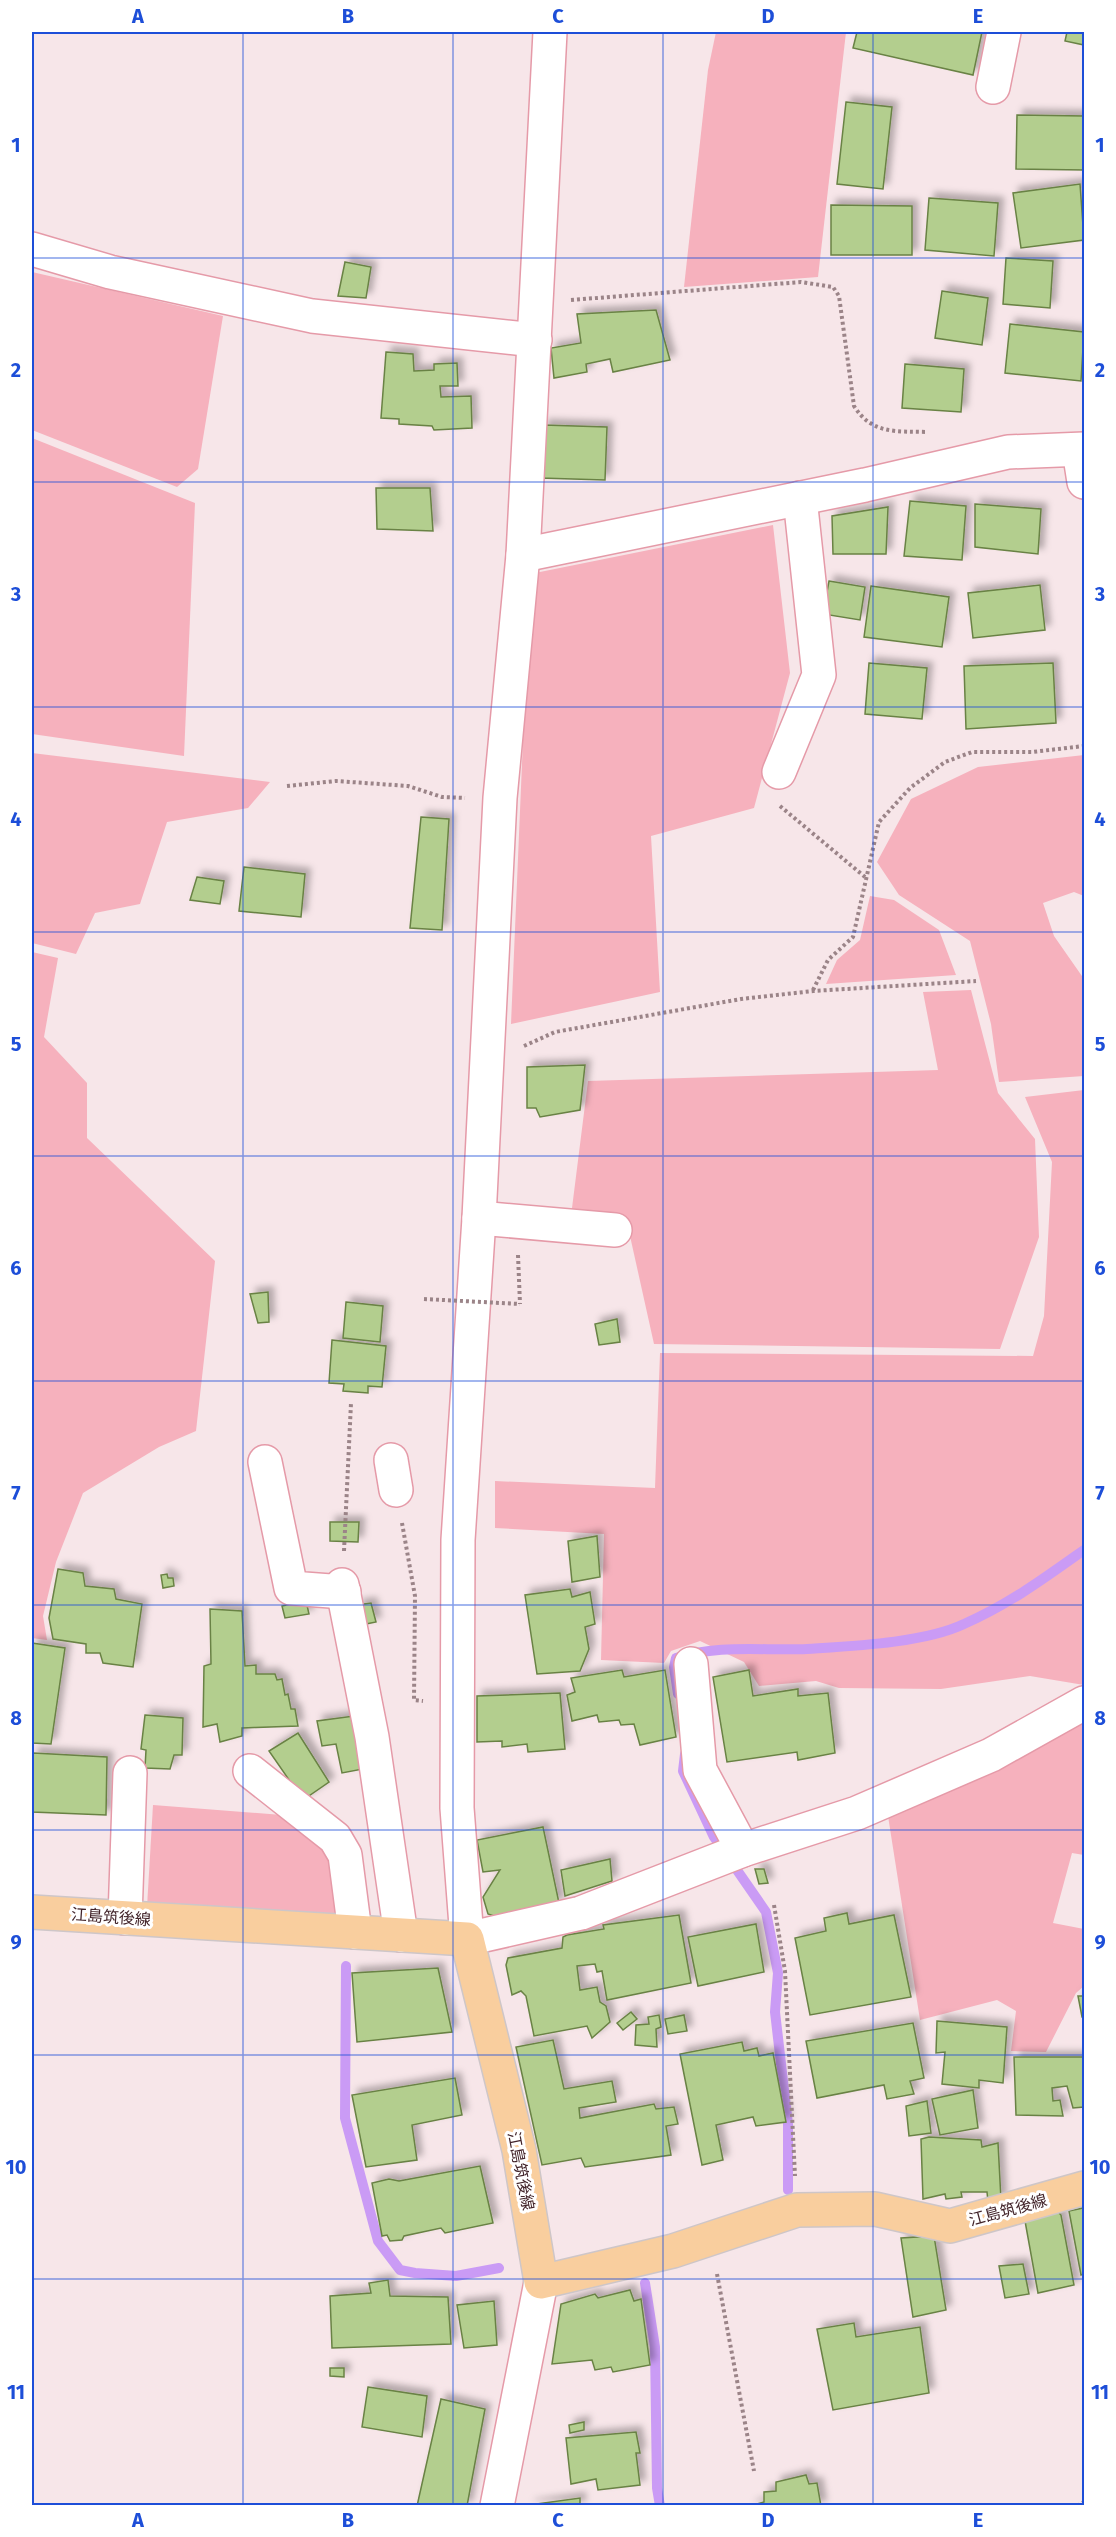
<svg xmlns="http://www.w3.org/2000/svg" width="1116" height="2537" font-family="'Fira Sans','Noto Sans JP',sans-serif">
<defs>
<filter id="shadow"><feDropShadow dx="5.5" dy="-5.5" stdDeviation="3" flood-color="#0004"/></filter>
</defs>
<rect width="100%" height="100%" fill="#f7e6e9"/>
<g fill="#f6b1bd">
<path d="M716,32H846L818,277L684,287L708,70Z"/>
<path d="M32,272L223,316L198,469L177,487L32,430Z"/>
<path d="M32,438L195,503L184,756L32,734Z"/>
<path d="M773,525L790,673L754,808L651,836L660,992L511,1024L530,574Z"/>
<path d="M32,753L270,782L248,808L167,822L140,904L95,913L76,954L32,943Z"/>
<path d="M1084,755V896L1074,892L1043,903L1054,936L1084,979V1076L999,1082L991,1024L970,941L899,895L877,862L911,799L978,767Z"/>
<path d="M870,896L894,900L939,930L956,975L826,984L837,960L860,940Z"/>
<path d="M32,952L58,958L44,1037L87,1083V1138L215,1261L196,1431L159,1447L83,1493L56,1562L43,1616L47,1640L32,1638Z"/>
<path d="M971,990L998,1093L1035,1139L1039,1237L1000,1349L654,1344L626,1218L571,1216L588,1081L938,1070L923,992Z"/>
<path d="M1084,1090V1685L1030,1676L941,1689L839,1688L816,1681L759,1686L744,1662L700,1641L671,1651L664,1663L601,1660L604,1534L495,1528V1481L655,1488L660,1353L1033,1356L1044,1316L1052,1162L1025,1097Z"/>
<path d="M1084,1719V1855L1072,1853L1053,1923L1084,1929V1986L1076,1993L1046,2052L1011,2051L1016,2011L997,2000L920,2020L888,1816Z"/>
<path d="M153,1805L282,1815L315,1840L337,1866L345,1919L147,1907Z"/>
</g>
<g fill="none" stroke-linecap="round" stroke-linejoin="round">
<g stroke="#ca9bf5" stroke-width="10">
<path d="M678,1694L674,1667L676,1658C719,1644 763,1651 807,1649C853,1646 924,1643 964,1624C1008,1605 1046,1577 1084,1550"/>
<path d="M685,1754L683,1771L714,1837L766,1912L778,1973L775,2012L788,2124V2190"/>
<path d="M346,1966L345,2118L378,2241L400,2270L415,2273L456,2276L499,2268"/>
<path d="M645,2283L655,2347L657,2488L660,2506"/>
</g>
</g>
<g fill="#b3ce8e" stroke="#698244" stroke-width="1.5" filter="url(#shadow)">
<path d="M857,32H982L973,75L853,48Z"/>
<path d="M1067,32H1084V45L1065,41Z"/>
<path d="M846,102L892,107L883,189L837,184Z"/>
<path d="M1017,115L1084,116V170L1016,169Z"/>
<path d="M1080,184L1084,240L1021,248L1013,193Z"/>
<path d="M929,198L998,203L994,256L925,250Z"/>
<path d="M831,205L912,206V255H831Z"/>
<path d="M1006,258L1053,261L1050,308L1003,304Z"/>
<path d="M345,262L371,267L366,298L338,296Z"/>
<path d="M942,291L988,298L982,345L935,338Z"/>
<path d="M656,310L670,360L613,372L610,359L586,364L587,372L554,378L551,348L581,343L577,314Z"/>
<path d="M1010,324L1084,332L1081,381L1005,373Z"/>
<path d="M386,352L413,354L414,371L434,370V364L457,363L458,386H440L441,397L471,396L472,428L434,430L432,426L399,424V419L381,418Z"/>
<path d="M905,364L964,369L961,412L902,408Z"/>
<path d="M543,425L607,427L605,480L540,478Z"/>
<path d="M376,488H430L433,531L377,529Z"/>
<path d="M910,501L966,506L962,560L904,556Z"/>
<path d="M975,504L1041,509L1038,554L975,547Z"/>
<path d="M888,507L886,554H833L832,516Z"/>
<path d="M829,581L865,587L860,620L823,614Z"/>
<path d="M1040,585L1045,630L973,638L968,593Z"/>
<path d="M871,586L949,597L942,647L864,637Z"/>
<path d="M869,663L927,668L922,719L865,714Z"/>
<path d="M1053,663L1056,723L966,729L964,666Z"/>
<path d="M421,817L449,819L442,930L410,928Z"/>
<path d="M244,867L305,874L301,917L239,911Z"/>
<path d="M197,877L224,881L220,904L190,900Z"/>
<path d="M585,1065L580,1110L540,1117L536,1108H527V1067Z"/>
<path d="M268,1292L269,1322L258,1323L250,1294Z"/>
<path d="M346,1302L383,1306L380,1342L343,1338Z"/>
<path d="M617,1319L620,1342L599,1345L595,1324Z"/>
<path d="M332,1340L386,1346L382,1387L368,1386V1393L343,1391L344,1384L329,1383Z"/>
<path d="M330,1522H359L358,1542L330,1541Z"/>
<path d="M597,1536L600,1577L572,1582L568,1541Z"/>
<path d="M58,1569L83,1573L85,1586L114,1589L116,1599L142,1604L133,1667L103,1663L100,1653H86V1644L53,1639L49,1618Z"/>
<path d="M167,1574L168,1578H173L174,1586L163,1588L161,1575Z"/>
<path d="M570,1589L572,1597L590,1592L595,1624L585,1627L589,1649L580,1671L537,1674L525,1595Z"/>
<path d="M306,1601L309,1614L285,1618L282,1606Z"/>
<path d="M371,1603L376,1622L361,1625L357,1605Z"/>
<path d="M210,1609L242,1611L245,1666L256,1665V1674H275L277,1680L282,1679L285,1695L288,1694L291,1709H295L298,1726L242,1728V1736L220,1742L217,1724L203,1727L204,1666L211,1664Z"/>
<path d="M32,1643L65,1648L51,1744L32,1743Z"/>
<path d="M622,1670L624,1677L665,1670L676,1737L640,1745L634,1724L621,1725L619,1720L599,1722L597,1715L572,1721L567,1695L575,1692L571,1678Z"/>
<path d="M749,1670L753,1696L798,1689V1696L828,1693L835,1753L798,1760L797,1752L727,1762L713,1677Z"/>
<path d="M560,1693L565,1749L528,1752L527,1744L502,1747V1741L477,1742V1696Z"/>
<path d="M145,1715L183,1718L182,1755H174L170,1769L145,1768L146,1750L141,1749Z"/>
<path d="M354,1716L363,1769L342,1773L336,1744L322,1746L317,1721Z"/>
<path d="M298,1733L329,1782L303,1800L269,1751Z"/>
<path d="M33,1753L107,1757L106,1815L32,1812Z"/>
<path d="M543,1827L559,1903L500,1918L488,1914L483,1897L500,1870L483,1872L477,1840Z"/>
<path d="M610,1859L612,1881L565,1896L561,1870Z"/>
<path d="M755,1869H764L768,1883L759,1884Z"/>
<path d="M847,1913L849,1924L894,1915L911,1997L810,2015L795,1938L826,1931L824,1918Z"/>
<path d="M679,1915L691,1983L607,2000L602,1971L597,1972L595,1964L577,1966L580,1990L597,1987L600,2002L606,2006L610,2022L592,2038L587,2026L534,2036L526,1996L521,1991L512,1995L506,1965L508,1958L562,1948L563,1937L567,1935L604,1929L603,1925Z"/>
<path d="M756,1924L764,1972L698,1986L688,1937Z"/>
<path d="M438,1968L452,2032L357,2042L352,1973Z"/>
<path d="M1078,1996H1084V2017H1082Z"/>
<path d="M631,2012L637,2019L623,2030L617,2023Z"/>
<path d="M659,2015L661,2027L656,2029L657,2047L635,2045L636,2025L649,2024L648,2017Z"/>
<path d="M684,2015L687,2031L668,2034L665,2019Z"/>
<path d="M937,2021L1007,2027L1003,2083L979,2080V2088L942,2084L945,2052L936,2053Z"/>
<path d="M913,2023L924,2078L910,2081L914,2094L887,2099L884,2085L817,2098L806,2041Z"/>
<path d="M553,2040L564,2089L612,2081L616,2102L579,2108L580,2118L654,2104L656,2109L674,2107L678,2124L666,2126L671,2155L585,2167L581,2158L542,2165L516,2047Z"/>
<path d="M742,2042L744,2051L757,2048L759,2056L773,2053L786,2122L756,2126L753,2117L716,2125L723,2160L702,2165L680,2054Z"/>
<path d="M1014,2057H1084V2107L1073,2108L1067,2086L1052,2088L1053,2101L1060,2100L1063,2116L1016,2115Z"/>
<path d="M455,2078L462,2115L412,2125L417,2160L366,2167L352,2095Z"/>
<path d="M973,2090L978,2128L940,2135L932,2099Z"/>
<path d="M927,2101L931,2133L909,2136L906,2106Z"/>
<path d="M929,2137L981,2140L982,2147L998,2143L1001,2200L988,2202L987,2192H961L962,2197L946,2199L945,2194L923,2199L921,2139Z"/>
<path d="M480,2166L493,2223L445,2233L441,2228L404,2236L402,2240L390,2241L387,2235L382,2236L372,2183L389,2179L399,2181Z"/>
<path d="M1083,2208L1084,2274L1081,2275L1069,2211Z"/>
<path d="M1057,2211L1061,2215L1074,2285L1038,2293L1025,2221L1034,2219L1035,2215Z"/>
<path d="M934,2236L946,2310L913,2317L901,2238Z"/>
<path d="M1023,2264L1029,2294L1005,2298L999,2266Z"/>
<path d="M388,2280L390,2296L448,2297L451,2344L332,2348L330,2296L371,2293L369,2283Z"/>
<path d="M630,2290L634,2301L641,2299L650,2365L613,2372L611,2367L595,2370L592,2360L552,2364L561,2304L595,2294L598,2298Z"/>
<path d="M494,2301L497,2345L464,2348L457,2305Z"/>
<path d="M854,2323L856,2337L920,2327L929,2393L833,2410L817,2329Z"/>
<path d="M330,2368H344V2377L330,2376Z"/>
<path d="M368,2387L427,2396L422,2437L362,2427Z"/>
<path d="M441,2399L485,2409L467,2506H417Z"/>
<path d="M584,2422V2430L570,2433L569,2425Z"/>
<path d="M636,2432L640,2453H636L640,2485L598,2490L596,2479L571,2484L566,2438Z"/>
<path d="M806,2475L809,2484L817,2483L821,2506H750L764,2502V2492L776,2491V2482Z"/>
<path d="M580,2498V2506L529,2505Z"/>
</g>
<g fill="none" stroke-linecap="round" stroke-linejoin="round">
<g stroke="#e59aa8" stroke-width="36">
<g id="minor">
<path d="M550,32L523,555L500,798L479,1218L458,1540L457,1808L467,1939L581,1913L743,1850L857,1813L991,1755L1084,1703"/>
<path d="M993,87L1004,32"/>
<path d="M32,249L110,272L312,316L535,340"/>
<path d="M1079,450L1084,482"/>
<path d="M523,555L865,485L1008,452L1084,449"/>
<path d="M779,772L819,675L800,498"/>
<path d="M479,1218L615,1230"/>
<path d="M391,1460L396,1490"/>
<path d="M265,1462L291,1588L344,1592"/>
<path d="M342,1585L372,1737L401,1935"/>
<path d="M691,1664L700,1770L743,1850"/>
<path d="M250,1771L335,1838L345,1855L355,1932"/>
<path d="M125,1918L130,1773"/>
<path d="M497,2506L541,2282"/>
</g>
</g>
<g stroke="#cec6c8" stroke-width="36">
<path id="major" d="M32,1912L467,1939L519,2150L541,2282L673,2251L797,2210L875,2209L950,2226L1084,2188"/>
</g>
<g stroke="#9b8488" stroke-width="4" stroke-dasharray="3 3" stroke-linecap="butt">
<path d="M571,300L801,282L833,287L839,296L854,406C872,435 897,431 928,432"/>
<path d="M287,786L336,781L408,786L442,797L465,798"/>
<path d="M780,806L865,877"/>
<path d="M813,990L828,960L853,937L879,822L910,788L945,762L972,752H1032L1084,746"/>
<path d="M524,1046L555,1032L741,999L813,991L976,981"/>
<path d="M518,1255L520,1304"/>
<path d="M402,1523L415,1596L414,1700L423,1701"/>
<path d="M344,1551L351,1403"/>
<path d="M774,1905L785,1971L795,2176"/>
<path d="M717,2274L754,2471"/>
<path d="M1077,2506L1084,2502"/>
</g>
<use href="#minor" stroke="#fff" stroke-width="33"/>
<use href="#major" stroke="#f9ce9e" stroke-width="33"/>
<path stroke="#9b8488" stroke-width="4" stroke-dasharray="3 3" stroke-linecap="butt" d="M424,1299L520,1304"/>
</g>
<path fill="none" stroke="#1d4ed8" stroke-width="1.5" stroke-opacity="0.55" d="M243,32V2506M453,32V2506M663,32V2506M873,32V2506M32,258H1084M32,482H1084M32,707H1084M32,932H1084M32,1156H1084M32,1381H1084M32,1605H1084M32,1830H1084M32,2055H1084M32,2279H1084"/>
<g text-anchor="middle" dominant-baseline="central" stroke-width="6" stroke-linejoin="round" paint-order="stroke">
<g font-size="16" fill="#42242a" stroke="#fff">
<text transform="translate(111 1917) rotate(4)">江島筑後線</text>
<text transform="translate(521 2171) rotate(79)">江島筑後線</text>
<text transform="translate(1008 2210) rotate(-15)">江島筑後線</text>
</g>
</g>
<rect width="1116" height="2537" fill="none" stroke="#ffffff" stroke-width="66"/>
<rect x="33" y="33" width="1050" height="2471" fill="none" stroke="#1d4ed8" stroke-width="2"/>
<g font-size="20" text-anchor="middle" font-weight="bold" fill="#1d4ed8">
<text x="138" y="23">A</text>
<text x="348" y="23">B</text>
<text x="558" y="23">C</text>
<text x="768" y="23">D</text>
<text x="978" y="23">E</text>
<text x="16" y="152">1</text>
<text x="1100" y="152">1</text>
<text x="16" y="377">2</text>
<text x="1100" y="377">2</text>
<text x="16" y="601">3</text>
<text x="1100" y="601">3</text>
<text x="16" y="826">4</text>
<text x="1100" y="826">4</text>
<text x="16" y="1051">5</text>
<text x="1100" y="1051">5</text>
<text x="16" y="1275">6</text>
<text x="1100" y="1275">6</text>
<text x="16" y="1500">7</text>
<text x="1100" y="1500">7</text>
<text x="16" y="1725">8</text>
<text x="1100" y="1725">8</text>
<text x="16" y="1949">9</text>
<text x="1100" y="1949">9</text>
<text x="16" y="2174">10</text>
<text x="1100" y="2174">10</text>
<text x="16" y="2399">11</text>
<text x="1100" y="2399">11</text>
<text x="138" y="2527">A</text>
<text x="348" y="2527">B</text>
<text x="558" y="2527">C</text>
<text x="768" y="2527">D</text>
<text x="978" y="2527">E</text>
</g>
</svg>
